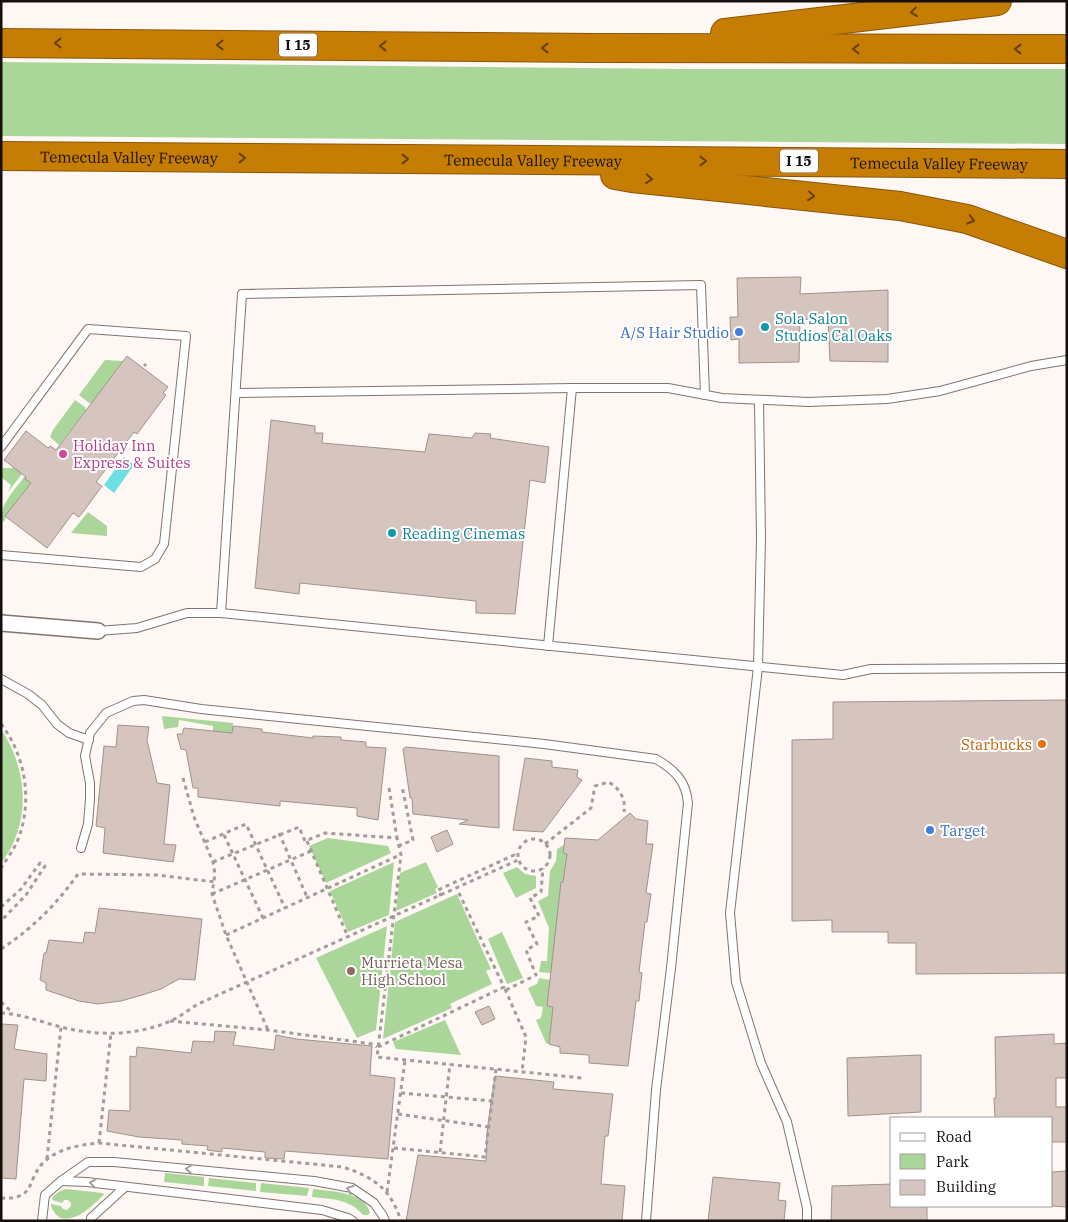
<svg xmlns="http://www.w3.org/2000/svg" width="1068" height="1222" font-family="'IBM Plex Serif',serif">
<rect width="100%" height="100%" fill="#fef7f4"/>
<g fill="#aad799">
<path d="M1,62L684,69H1067V144L1,136Z"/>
<path d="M105,360L123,361L92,403H89L79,395Z"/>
<path d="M75,400L85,407L86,410L59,445L50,437L53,430Z"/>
<path d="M1,468H15L22,474L8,492L11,485L1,477Z"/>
<path d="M25,476L26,479L31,483L6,516L4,522L1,520C1,503 15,489 25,476Z"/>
<path d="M88,512L107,526V536L71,533Z"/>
<path d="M162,716L233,723L232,733L213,731V726L179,720L178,727L164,729Z"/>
<path d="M1,729C28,769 32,824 1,863Z"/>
<path d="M328,838L388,846L391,853L326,883L309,846Z"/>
<path d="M564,845L563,853L567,854L568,883L561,882L551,973L539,972L541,961H547L549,928L538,901L548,896L550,871L556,861L557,849Z"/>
<path d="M394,862L389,915L348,932L330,891Z"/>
<path d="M426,862L438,887L435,889L437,893L396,911L400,873Z"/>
<path d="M517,867L525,874L536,876V888L516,898L503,873Z"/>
<path d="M457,894L491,969L486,971L492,984L450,1004L452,1008L383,1039L395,922Z"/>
<path d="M387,926L376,1030L357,1038L316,958Z"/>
<path d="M502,932L523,978L507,984L488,939Z"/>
<path d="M539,978L550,980L547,1006L553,1007L549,1044L546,1043L536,1020L541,1018L543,1007L536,1006L528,988L537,984Z"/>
<path d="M445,1020L461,1055L396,1049L393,1042Z"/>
<path d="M165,1173L204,1177V1186L164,1182Z"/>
<path d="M209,1178L256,1183V1191L208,1186Z"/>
<path d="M261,1183L309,1188L307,1196L260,1192Z"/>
<path d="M66,1189L103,1193L104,1195C93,1204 79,1222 61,1218C56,1216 53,1211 51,1206V1204L61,1206L63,1209L67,1210L71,1206V1203L68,1200H64L62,1203L52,1200C53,1194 60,1191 66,1189Z"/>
<path d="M313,1189C330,1191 366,1192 370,1213L368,1215H363C350,1199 331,1199 312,1197Z"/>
</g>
<path fill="#6bdfe4" d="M124,457L134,465L114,493L104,485Z"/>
<g fill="#d6c5bf" stroke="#a1918b">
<path d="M801,277L800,294L888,290V362L830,361L828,320L800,319L799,362L739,363V339L731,340L730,317H738L737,278Z"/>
<path d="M127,356L168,387L163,393L166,395L137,434L134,432L96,482L102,486L83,512L79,517L73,513L47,548L5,516L31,483L25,479L26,477L4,460L26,431L48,448L50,446L56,450Z"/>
<path d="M271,420L315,426V433H323L322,443L425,452L429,434L472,438L475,433L491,434L490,438L549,447L545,483L530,480L515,614L476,613V601L300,583L299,594L255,588Z"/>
<path d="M1067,700V973L916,974V943H888V932H832V920L792,921V740L833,739V702Z"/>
<path d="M118,725L149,727L147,740L157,783L170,785L164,844L176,845L173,862L103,853L105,828L96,826L104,746L116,747Z"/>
<path d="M233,726L262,729V732L313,738V736L341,737V740L366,742V747L386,748L378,820L357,816V808L280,801V806L198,797V788H193L186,750L181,749L177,734H182L184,728L232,733Z"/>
<path d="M406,747L499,756V828L459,824L468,820L413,814L412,798H410L403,749Z"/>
<path d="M525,758L552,761V767L578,770L577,777L582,780L543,832L513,830Z"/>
<path d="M630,813L636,819L648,821L646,844H653L646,893L651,894L647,922H645L639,972L642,973L639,1001H636L628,1066L589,1063V1055L560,1053V1047L549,1044L553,1007L547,1006L561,882H563L567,854L563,853L565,838L598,840Z"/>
<path d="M447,830L453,844L437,852L431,837Z"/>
<path d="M99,908L202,919L195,980L179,979L161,989L142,995L121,1001L98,1004L79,1001L46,990V983L40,980L44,953H46L49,940L83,943L85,932L95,933Z"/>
<path d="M489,1006L495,1019L482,1025L475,1012Z"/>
<path d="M1,1024L18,1025L14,1049L47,1054L46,1081L24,1079L16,1179L1,1178Z"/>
<path d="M215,1031L236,1032L233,1045L274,1050L276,1035L296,1039L372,1046L370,1075L395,1078L388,1159L285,1151L284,1159L265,1158V1152L222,1148V1152L207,1150L208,1146L182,1144V1140L139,1137L107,1131L109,1110L130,1111V1056L136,1057L137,1047L191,1053L193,1041L214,1042Z"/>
<path d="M1054,1034V1044L1067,1043V1078H1056V1107H1067V1142H1052V1118H995L994,1098H996L995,1037Z"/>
<path d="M921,1055V1112L848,1116L847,1058Z"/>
<path d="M495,1076L554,1082L553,1089L613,1094L608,1136H605L601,1184L625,1186L622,1221H406L418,1155L486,1161L487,1132Z"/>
<path d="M1067,1171V1207L1052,1206V1172Z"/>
<path d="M713,1177L780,1183L778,1200L786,1201L784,1221H708Z"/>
<path d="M892,1184V1206H927V1221H831L832,1186Z"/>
</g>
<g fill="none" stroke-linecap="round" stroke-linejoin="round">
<g stroke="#83736d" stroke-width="10">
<g id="service">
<path d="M236,393L572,388H668L722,398L808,402L887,399L940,391L1031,366L1067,360"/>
<path d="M759,400L761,539L758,667L730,913L736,982L761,1063L787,1122L807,1208V1221"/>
<path d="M1,447L88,329L186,336L164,544L155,559L141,567L1,555"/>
<path d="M221,613L242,294L701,285L705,395"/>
<path d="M98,631L137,628L187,613H221L843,675L871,669L1067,668"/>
<path d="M548,646L572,388"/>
<path d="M1,679L28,694L42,705L57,724L69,733L89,740"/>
<path d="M81,848L88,824L90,799V783L85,756L90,733L106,713L133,701L144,700L201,709L544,744L656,759C675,770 686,781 688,803L671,968L656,1090L646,1221"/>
<path d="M61,1181L87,1182L322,1210L348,1218L353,1221"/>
<path d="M42,1221L45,1195L61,1181L88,1162H114L314,1181L352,1188L374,1203L383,1216L385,1221"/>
<path d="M91,1221V1218L125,1187"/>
</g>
</g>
<g stroke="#83736d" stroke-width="18">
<path id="minor" d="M1,623L98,631"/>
</g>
<g stroke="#885607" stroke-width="30">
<g id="motorway">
<path d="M725,33L997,1"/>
<path d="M1,43L594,48L1067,49"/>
<path id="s1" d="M1,156L1067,164"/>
<path d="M615,175L632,178L900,206L967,219L1067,254"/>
</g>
</g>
<g stroke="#a39d9a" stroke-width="3" stroke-dasharray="4 4" stroke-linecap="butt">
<path d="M144,364L146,366"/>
<path d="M1,724C25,755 32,798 20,834C16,847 8,857 1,868"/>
<path d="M183,778L194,817L213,862L215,874L212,894L226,935L268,1030"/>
<path d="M389,788L397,838"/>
<path d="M279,833L307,897"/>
<path d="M224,835L263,918"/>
<circle cx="534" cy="855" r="16"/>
<path d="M307,841L348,937"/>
<path d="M205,842L246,824L285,908"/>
<path d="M545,844L591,808L595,786L609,782C620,789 626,799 624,812"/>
<path d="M398,846L413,840L402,786"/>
<path d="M213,862L299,827L305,841L325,833L397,838L401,855L377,1057L582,1078"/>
<path d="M212,894L311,851"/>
<path d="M1,907L21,889L40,863L45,866L26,895L1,921"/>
<path d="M226,935L400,855"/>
<path d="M1,949C32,929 57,904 78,874L157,875L215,882"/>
<path d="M505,989L526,1037L522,1072"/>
<path d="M506,990L536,975L526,950L537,944L526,922L539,916L530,898L541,892L543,868"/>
<path d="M1,1002L13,1013"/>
<path d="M1,1013C22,1014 41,1022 61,1027C96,1036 135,1036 168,1022C179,1018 188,1010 198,1004L516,861L514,855L438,890L441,896"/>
<path d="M170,1021L268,1030L373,1044L377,1047"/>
<path d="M378,1047L504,987L457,889"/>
<path d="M401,1093L492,1101"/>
<path d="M398,1114L489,1127"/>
<path d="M99,1143L111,1033"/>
<path d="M394,1148L485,1157L496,1069"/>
<path d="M440,1152L450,1064"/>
<path d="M47,1159L61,1027"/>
<path d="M387,1192L405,1060"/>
<path d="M1,1198C37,1200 26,1179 44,1162C59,1148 79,1145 99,1143L343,1167C375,1178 390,1188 401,1221"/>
</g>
<use href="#service" stroke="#fff" stroke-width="8"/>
<use href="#minor" stroke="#fff" stroke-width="15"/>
<use href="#motorway" stroke="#c67d04" stroke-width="28"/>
</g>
<defs><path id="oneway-chevron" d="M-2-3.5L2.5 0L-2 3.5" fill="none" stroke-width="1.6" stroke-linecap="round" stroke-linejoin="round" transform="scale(1.25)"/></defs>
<g stroke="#654009">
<use href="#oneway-chevron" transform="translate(914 12) rotate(173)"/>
<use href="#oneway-chevron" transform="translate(58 43) rotate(-180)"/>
<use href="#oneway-chevron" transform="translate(220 45) rotate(-180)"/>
<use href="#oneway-chevron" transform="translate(383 46) rotate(-180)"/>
<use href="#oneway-chevron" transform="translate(545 48) rotate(-180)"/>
<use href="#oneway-chevron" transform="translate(856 49) rotate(-180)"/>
<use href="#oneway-chevron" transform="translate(1018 49) rotate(-180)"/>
<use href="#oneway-chevron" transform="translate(242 158)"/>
<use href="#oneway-chevron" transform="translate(405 159)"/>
<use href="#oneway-chevron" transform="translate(703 161)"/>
<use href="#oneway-chevron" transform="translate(649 179) rotate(5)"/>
<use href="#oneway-chevron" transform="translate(811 196) rotate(6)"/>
<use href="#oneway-chevron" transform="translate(971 220) rotate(16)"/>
</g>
<g stroke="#a19f9e">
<use href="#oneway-chevron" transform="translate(189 1169) rotate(-175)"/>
<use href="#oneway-chevron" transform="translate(93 1183) rotate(-173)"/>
<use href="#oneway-chevron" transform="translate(350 1189) rotate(-159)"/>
</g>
<g fill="#0f9aa8" stroke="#fff" stroke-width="2">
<circle cx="765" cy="327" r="5"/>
<circle cx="392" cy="533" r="5"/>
</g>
<g fill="#3f7fe0" stroke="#fff" stroke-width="2">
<circle cx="739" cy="332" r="5"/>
<circle cx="930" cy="830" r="5"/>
</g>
<circle fill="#d1479c" stroke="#fff" stroke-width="2" cx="63" cy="454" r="5"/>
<circle fill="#e8710a" stroke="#fff" stroke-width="2" cx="1042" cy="744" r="5"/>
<circle fill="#8d6e63" stroke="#fff" stroke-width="2" cx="351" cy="971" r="5"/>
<g text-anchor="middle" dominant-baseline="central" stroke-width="4" stroke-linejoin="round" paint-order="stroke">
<g fill="#fff" stroke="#5b5756" stroke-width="1">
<rect x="279" y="33.5" width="38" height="23" rx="4"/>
<rect x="780" y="149.5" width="38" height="23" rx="4"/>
</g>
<g font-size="14" font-weight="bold" fill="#150f0d">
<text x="298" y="45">I 15</text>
<text x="799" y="161">I 15</text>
</g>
<g font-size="15" fill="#150f0d" stroke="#fff">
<text stroke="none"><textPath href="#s1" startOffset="128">Temecula Valley Freeway</textPath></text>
<text stroke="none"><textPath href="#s1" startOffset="532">Temecula Valley Freeway</textPath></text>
<text stroke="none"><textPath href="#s1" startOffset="938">Temecula Valley Freeway</textPath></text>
</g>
<g font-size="15" fill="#0d838f" stroke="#fff" text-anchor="start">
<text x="775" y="318">Sola Salon<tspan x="775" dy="17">Studios Cal Oaks</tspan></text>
<text x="402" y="533">Reading Cinemas</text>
</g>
<g font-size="15" fill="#366cbe" stroke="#fff" text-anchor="end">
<text x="729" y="332">A/S Hair Studio</text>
<text x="940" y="830" text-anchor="start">Target</text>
</g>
<g font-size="15" fill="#b23c85" stroke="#fff" text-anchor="start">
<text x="73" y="445">Holiday Inn<tspan x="73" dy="17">Express &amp; Suites</tspan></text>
</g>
<g font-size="15" fill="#c56008" stroke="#fff" text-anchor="end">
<text x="1032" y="744">Starbucks</text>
</g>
<g font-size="15" fill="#785e54" stroke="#fff" text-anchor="start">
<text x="361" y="962">Murrieta Mesa<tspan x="361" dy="17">High School</tspan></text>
</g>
</g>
<rect width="1068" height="1222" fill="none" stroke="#150f0d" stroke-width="5"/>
<rect x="890" y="1117" width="162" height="90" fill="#ffffff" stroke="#a19f9e"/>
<rect x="900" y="1133" width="25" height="8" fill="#ffffff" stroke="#a19f9e"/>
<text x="936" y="1142" font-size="15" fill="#150f0d">Road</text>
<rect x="900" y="1154" width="25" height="15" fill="#aad799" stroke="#a19f9e"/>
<text x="936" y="1167" font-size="15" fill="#150f0d">Park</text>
<rect x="900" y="1180" width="25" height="15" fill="#d6c5bf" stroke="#a19f9e"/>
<text x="936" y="1192" font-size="15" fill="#150f0d">Building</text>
</svg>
